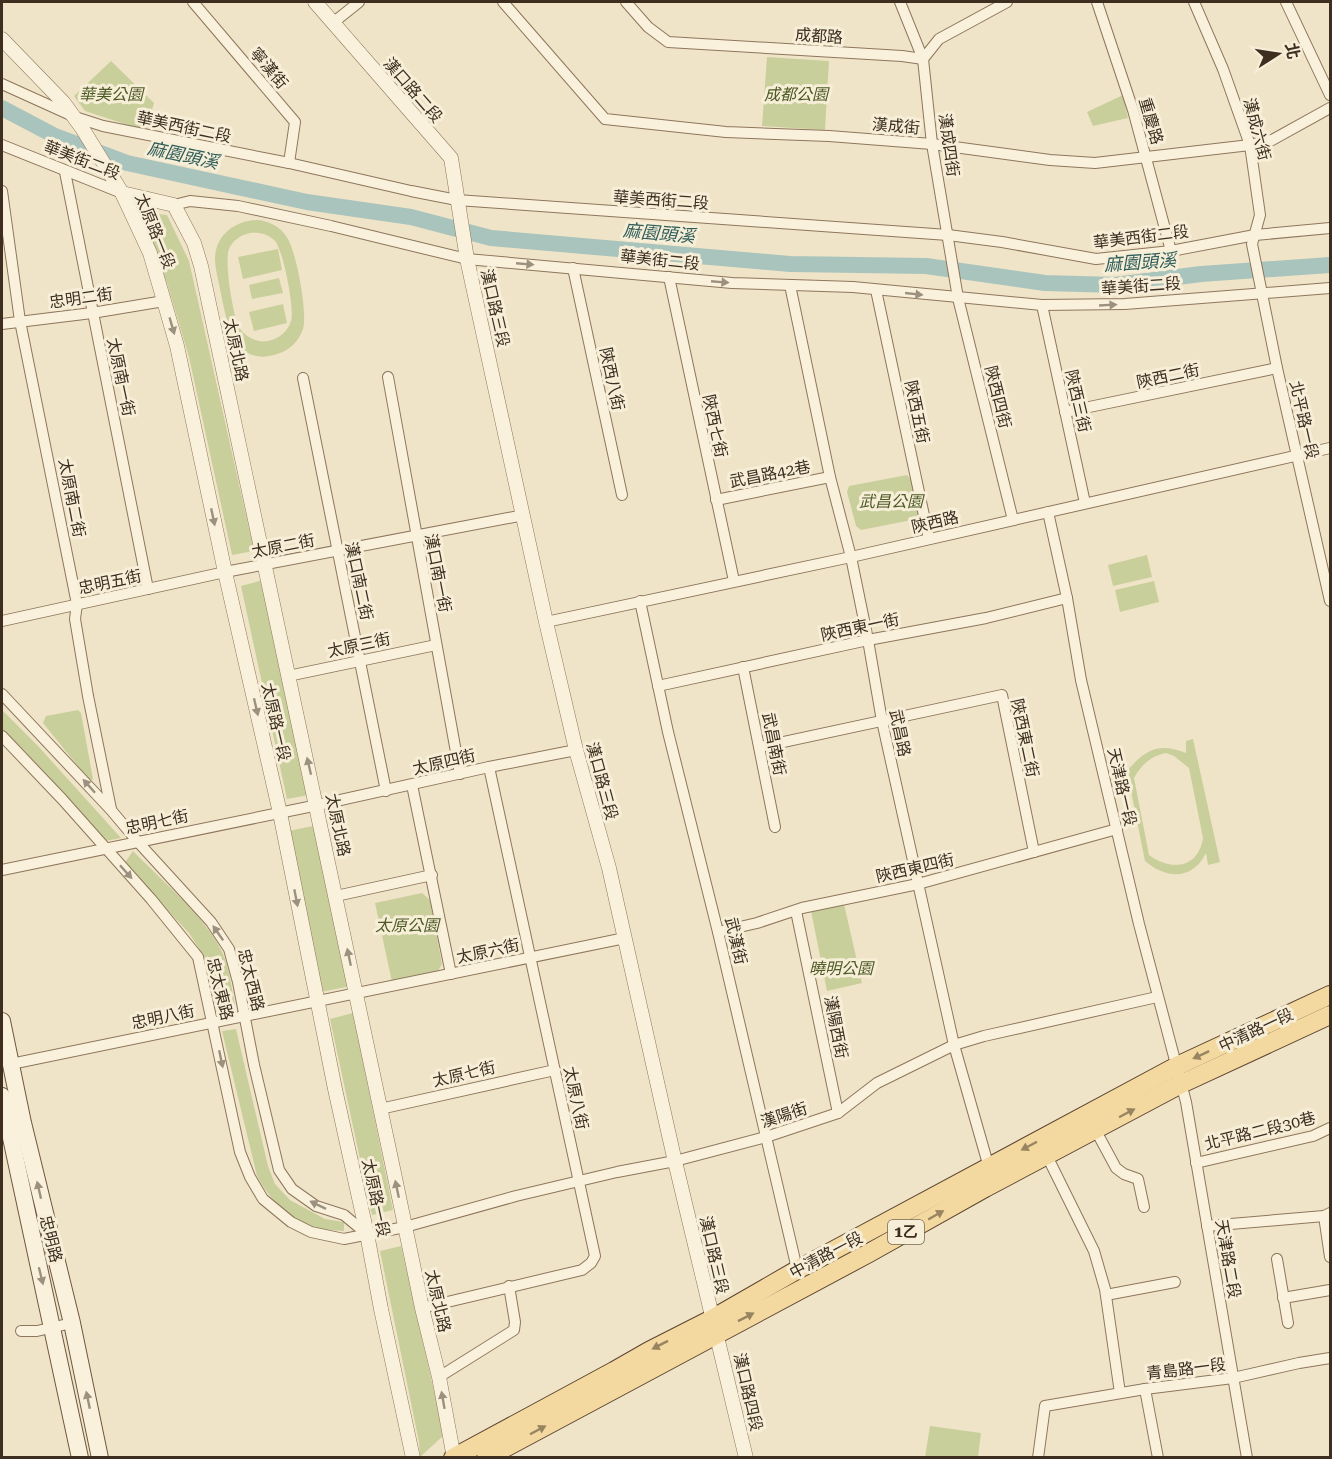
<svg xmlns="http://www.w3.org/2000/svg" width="1332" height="1459" font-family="'Roboto Serif','Noto Sans TC',serif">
<rect width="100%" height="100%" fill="#f0e4c8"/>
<g fill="#c9cf9b" fill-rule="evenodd">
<path d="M767,57L829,61L825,130L762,126Z"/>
<path d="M111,61L154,103L146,131L85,111L74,96Z"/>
<path d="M1123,95L1128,118L1093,126L1087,112Z"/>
<path d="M140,212L167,215L189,261L254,551L232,555L189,357L167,283Z"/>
<path d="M259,220C270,222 279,226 286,236C296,248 308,314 303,329C299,341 289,351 277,354C235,368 227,324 221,294C219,282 215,270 215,258C216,234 236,220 259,220ZM250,233C260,232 268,234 275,241C283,250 295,309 291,321C288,331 279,339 268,341C258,343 247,338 240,329C233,318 224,261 229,249C233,240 241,235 250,233Z"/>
<path d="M278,249L282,270L243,279L238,257Z"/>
<path d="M279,278L283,293L252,299L249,285Z"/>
<path d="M283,304L287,323L254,331L249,312Z"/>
<path d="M907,475L911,479L919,514L917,519L861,530L856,526L847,492L849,486Z"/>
<path d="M1147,555L1152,577L1113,586L1108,565Z"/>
<path d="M263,580L309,795L287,799L241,586Z"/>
<path d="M1154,581L1159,602L1120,612L1115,590Z"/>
<path d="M2,710L38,746L121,838L106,841L2,729Z"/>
<path d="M78,710L81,713L93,779L90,781L43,723L46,716Z"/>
<path d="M1193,739L1220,862L1208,865L1206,853C1192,881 1166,879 1145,861L1127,771C1145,750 1158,742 1186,753V741ZM1166,753L1174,756L1189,768L1203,838C1198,869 1171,871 1149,855L1134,778C1142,764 1151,756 1166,753Z"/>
<path d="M313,826L351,986L321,992L288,831Z"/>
<path d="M133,851C160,879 213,923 225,959C230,974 232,990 235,1004L220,1008L209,964L189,933L124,864Z"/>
<path d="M422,893L430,900L442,964L437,973L392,982L375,903Z"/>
<path d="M844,904L862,983L827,991L811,911Z"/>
<path d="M353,1013L393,1210L372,1215L330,1019Z"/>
<path d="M236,1029L268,1166L275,1184L290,1200L325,1219L344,1222V1231C302,1230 277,1212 257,1176L222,1031Z"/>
<path d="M401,1246L444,1435L420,1457L419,1442L380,1251Z"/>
<path d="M930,1426L981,1433L978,1457H925Z"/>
</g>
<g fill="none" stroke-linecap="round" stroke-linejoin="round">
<path stroke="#a9c4bc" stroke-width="16" d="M2,108L55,136L127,163L307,202L411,217L491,238L790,264L926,266L1045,283L1115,285L1201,274L1330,265"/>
<g stroke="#8d765c" stroke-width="12">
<g id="minor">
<path d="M193,2L295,122L289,163"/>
<path d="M503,2L605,119L726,132L829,136L932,144L1050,160L1095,163L1250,145L1272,140L1330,108"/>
<path d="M626,2L648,27L668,42L902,56L923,59"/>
<path d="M900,2L923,59L932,144L958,298L1013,520"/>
<path d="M1097,2L1133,110L1171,251"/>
<path d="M1194,2L1223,69L1250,145L1260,215L1252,244L1277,368L1330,601"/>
<path d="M1286,2L1330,95"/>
<path d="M334,22L359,2"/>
<path d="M923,59L939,39L1007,2"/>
<path d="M2,84L75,117L103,126L289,163L411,191L457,200L948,235L1002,242L1096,259L1171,251L1255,235L1330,228"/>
<path d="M2,145L122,193"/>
<path d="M65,172L148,589"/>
<path d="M2,191L20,321L77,604L75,619L88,696L111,809"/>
<path d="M174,205L190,201L238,206L331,226L467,259L732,283L853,287L1042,305L1125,304L1330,288"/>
<path d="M573,268L622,495"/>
<path d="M669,277L734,581"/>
<path d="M790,285L830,477L851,557L868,640L882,721L954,1045L990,1171"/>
<path d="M876,290L929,539"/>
<path d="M1042,305L1085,503"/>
<path d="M2,324L92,313L164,301"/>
<path d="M388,377L460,774"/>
<path d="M303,378L386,791"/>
<path d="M1065,412L1277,368"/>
<path d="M716,500L830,477"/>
<path d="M1048,512L1067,598L1081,680L1139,924L1186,1102L1247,1458"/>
<path d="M640,601L668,732L718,932L798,1273"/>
<path d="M2,621L225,572L524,515"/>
<path d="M546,622L851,557L1330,448"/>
<path d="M743,667L775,827"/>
<path d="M288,676L436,645"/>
<path d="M658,686L868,640L986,618L1067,598"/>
<path d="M2,694L111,810L138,842L211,922L229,949L238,982L254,1065L279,1170L292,1189L316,1206L344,1215L367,1234"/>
<path d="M2,736L62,799L151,899L198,957L240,1152L250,1177L263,1199L291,1222L311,1232L344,1239L405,1227L516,1196L617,1172L675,1161L766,1137L838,1113L877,1083L954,1045L984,1036L1157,997"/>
<path d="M760,747L1002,695L1034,852"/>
<path d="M412,785L451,974"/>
<path d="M2,870L318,805L489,767L576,750"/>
<path d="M336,896L432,875"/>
<path d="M796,911L838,1113"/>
<path d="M718,932L757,923L802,908L918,884L1117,829"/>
<path d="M11,1064L625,938"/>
<path d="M380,1109L555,1070"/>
<path d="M1095,1129L1116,1168L1124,1174L1138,1179L1144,1207"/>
<path d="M1047,1156L1094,1251L1105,1289L1120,1393"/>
<path d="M1196,1163L1313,1136L1330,1128"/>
<path d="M1324,1216L1330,1257"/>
<path d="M1207,1226L1324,1216L1330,1213"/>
<path d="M1277,1259L1288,1323"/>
<path d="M1106,1295L1175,1282"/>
<path d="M1283,1298L1330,1290"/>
<path d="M422,1308L582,1270L591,1263L595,1256L489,767"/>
<path d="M21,1331H37L72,1323"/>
<path d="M439,1377L514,1330L515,1322L509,1286"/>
<path d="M1145,1389L1158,1458"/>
<path d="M1038,1458L1045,1406L1145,1389L1233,1378L1299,1363L1330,1358"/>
</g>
</g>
<g stroke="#8d765c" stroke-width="15">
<g id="tertiary">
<path d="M315,2L451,158L467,259L546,622L576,750L609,868L673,1153L746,1458"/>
<path d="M2,39L63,102L82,128L122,193L150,253L164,301L177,346L225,572L280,813L335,1089L367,1234L381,1309L413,1458"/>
<path d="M122,193L174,205L194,243L201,266C277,612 350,960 422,1308L439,1377L454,1458"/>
</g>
</g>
<g stroke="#6f573f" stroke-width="18">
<g id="secondary">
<path d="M2,1021L23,1123L72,1323L100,1458"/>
<path d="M2,1096L80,1458"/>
</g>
</g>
<g stroke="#5b4430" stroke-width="20">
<g id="primary">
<path d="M453,1458L614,1371L649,1351L712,1319L797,1270L1177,1066L1330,995"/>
<path d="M486,1458L869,1253L985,1188L1181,1084L1330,1015"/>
</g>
</g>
<use href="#minor" stroke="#faf1dc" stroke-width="10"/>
<use href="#tertiary" stroke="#faf1dc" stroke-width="14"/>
<use href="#secondary" stroke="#faf1dc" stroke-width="16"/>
<use href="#primary" stroke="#f3d9a0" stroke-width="18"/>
</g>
<defs><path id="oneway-solid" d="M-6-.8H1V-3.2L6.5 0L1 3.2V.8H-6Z" transform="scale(1.5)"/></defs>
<g fill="#9c907e">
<use href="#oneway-solid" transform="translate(525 264) rotate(5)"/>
<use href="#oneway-solid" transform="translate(720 282) rotate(5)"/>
<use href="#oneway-solid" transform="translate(914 294) rotate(6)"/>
<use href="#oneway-solid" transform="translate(1108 305) rotate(-3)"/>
<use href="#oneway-solid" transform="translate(172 326) rotate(74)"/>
<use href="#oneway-solid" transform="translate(213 517) rotate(78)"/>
<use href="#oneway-solid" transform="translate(256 707) rotate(77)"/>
<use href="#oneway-solid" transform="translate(309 766) rotate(-103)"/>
<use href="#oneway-solid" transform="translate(89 786) rotate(-132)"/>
<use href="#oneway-solid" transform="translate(126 872) rotate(48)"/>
<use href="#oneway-solid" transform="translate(296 898) rotate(79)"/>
<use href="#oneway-solid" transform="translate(218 933) rotate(-125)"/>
<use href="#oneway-solid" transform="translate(349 957) rotate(-102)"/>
<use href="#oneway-solid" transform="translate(221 1059) rotate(78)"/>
<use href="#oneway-solid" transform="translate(397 1189) rotate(-102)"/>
<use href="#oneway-solid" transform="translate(39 1190) rotate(-103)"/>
<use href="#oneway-solid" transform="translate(318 1205) rotate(-154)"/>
<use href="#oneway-solid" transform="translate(41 1276) rotate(76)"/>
<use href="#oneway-solid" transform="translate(88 1400) rotate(-102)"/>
<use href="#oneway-solid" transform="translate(443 1400) rotate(-100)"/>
</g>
<g fill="#988460">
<use href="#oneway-solid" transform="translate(1201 1055) rotate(155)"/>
<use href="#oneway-solid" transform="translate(1127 1113) rotate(-28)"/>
<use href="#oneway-solid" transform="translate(1029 1146) rotate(152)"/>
<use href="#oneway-solid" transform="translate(936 1215) rotate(-30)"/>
<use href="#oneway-solid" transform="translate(746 1317) rotate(-27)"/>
<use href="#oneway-solid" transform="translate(660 1345) rotate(153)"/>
<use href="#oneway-solid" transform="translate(538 1430) rotate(-28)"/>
</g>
<g text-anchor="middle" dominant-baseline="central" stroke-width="6" stroke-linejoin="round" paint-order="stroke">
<rect fill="#f7eed8" stroke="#756857" stroke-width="1.5" x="888" y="1220" width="36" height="24" rx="4.5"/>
<g font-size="15" font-weight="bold" fill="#3d2e20">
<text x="906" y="1232">1乙</text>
</g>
<g font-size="16" fill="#3d2e20" stroke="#f7eed8">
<text transform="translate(819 36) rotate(4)">成都路</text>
<text transform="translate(269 68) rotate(50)">寧漢街</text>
<text transform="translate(413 90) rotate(49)">漢口路二段</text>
<text transform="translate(1151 121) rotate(74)">重慶路</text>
<text transform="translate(896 126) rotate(5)">漢成街</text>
<text transform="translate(184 127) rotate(12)">華美西街二段</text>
<text transform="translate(1257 129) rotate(75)">漢成六街</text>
<text transform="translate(949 145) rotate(82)">漢成四街</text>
<text transform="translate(82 160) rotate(21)">華美街二段</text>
<text transform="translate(661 200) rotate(4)">華美西街二段</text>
<text transform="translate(155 231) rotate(68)">太原路一段</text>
<text transform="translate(1141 237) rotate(-7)">華美西街二段</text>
<text transform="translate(660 260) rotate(6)">華美街二段</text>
<text transform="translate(1141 286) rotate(-4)">華美街二段</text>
<text transform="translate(81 298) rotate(-8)">忠明二街</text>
<text transform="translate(495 308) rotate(77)">漢口路三段</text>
<text transform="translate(236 350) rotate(78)">太原北路</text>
<text transform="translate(1168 376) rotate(-12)">陝西二街</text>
<text transform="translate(121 377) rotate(78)">太原南一街</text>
<text transform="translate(612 379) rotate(78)">陝西八街</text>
<text transform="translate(998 397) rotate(76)">陝西四街</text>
<text transform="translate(1078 401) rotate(77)">陝西三街</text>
<text transform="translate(917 412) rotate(78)">陝西五街</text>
<text transform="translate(1304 420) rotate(77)">北平路一段</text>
<text transform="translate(715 426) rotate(78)">陜西七街</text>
<text transform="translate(770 474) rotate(-11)">武昌路42巷</text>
<text transform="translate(72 498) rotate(79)">太原南二街</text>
<text transform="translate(935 522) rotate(-13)">陝西路</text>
<text transform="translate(283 546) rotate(-11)">太原二街</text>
<text transform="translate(438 573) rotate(79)">漢口南一街</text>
<text transform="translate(359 581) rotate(78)">漢口南二街</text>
<text transform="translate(110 582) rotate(-12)">忠明五街</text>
<text transform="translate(860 627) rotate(-12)">陜西東一街</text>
<text transform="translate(359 645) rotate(-12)">太原三街</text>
<text transform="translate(276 722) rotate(77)">太原路一段</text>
<text transform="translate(900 733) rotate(78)">武昌路</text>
<text transform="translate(1025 738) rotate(78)">陜西東二街</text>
<text transform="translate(774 744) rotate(79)">武昌南街</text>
<text transform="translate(444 762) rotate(-13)">太原四街</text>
<text transform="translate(602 781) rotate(75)">漢口路三段</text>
<text transform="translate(1122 787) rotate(77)">天津路一段</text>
<text transform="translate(157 822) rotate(-12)">忠明七街</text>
<text transform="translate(338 825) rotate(78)">太原北路</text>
<text transform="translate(915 868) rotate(-13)">陜西東四街</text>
<text transform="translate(736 941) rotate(77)">武漢街</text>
<text transform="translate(488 951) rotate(-12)">太原六街</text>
<text transform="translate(251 980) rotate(76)">忠太西路</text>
<text transform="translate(220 989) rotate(76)">忠太東路</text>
<text transform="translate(163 1017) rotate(-12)">忠明八街</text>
<text transform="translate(836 1027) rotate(79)">漢陽西街</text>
<text transform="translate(1256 1030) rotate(-25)">中清路一段</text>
<text transform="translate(464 1074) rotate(-13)">太原七街</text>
<text transform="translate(576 1098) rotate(78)">太原八街</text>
<text transform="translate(784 1115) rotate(-18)">漢陽街</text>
<text transform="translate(1260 1131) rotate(-14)">北平路二段30巷</text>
<text transform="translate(376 1198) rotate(78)">太原路一段</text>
<text transform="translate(51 1239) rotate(76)">忠明路</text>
<text transform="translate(714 1255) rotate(77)">漢口路三段</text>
<text transform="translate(826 1255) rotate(-28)">中清路一段</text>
<text transform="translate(1228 1259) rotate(80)">天津路二段</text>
<text transform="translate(438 1301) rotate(77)">太原北路</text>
<text transform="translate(1186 1369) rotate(-7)">青島路一段</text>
<text transform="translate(748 1392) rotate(77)">漢口路四段</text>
</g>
<g font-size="16" font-style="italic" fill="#4d5a26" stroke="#f7eed8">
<text x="111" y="94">華美公園</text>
<text x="796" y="94">成都公園</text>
<text x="891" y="501">武昌公園</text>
<text x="407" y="925">太原公園</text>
<text x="841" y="968">曉明公園</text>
</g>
<g font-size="18" font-style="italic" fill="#2f5d5a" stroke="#f7eed8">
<text transform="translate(183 155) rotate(12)">麻園頭溪</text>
<text transform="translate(659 233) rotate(5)">麻園頭溪</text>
<text transform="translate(1140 262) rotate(-4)">麻園頭溪</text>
</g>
</g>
<rect width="1332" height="1459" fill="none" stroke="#3d2e20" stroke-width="6"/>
<g transform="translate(1278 54) rotate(78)" stroke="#f7eed8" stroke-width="4.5" paint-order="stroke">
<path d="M0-4.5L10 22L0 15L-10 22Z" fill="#3d2e20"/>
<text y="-9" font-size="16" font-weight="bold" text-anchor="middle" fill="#3d2e20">北</text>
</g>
</svg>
